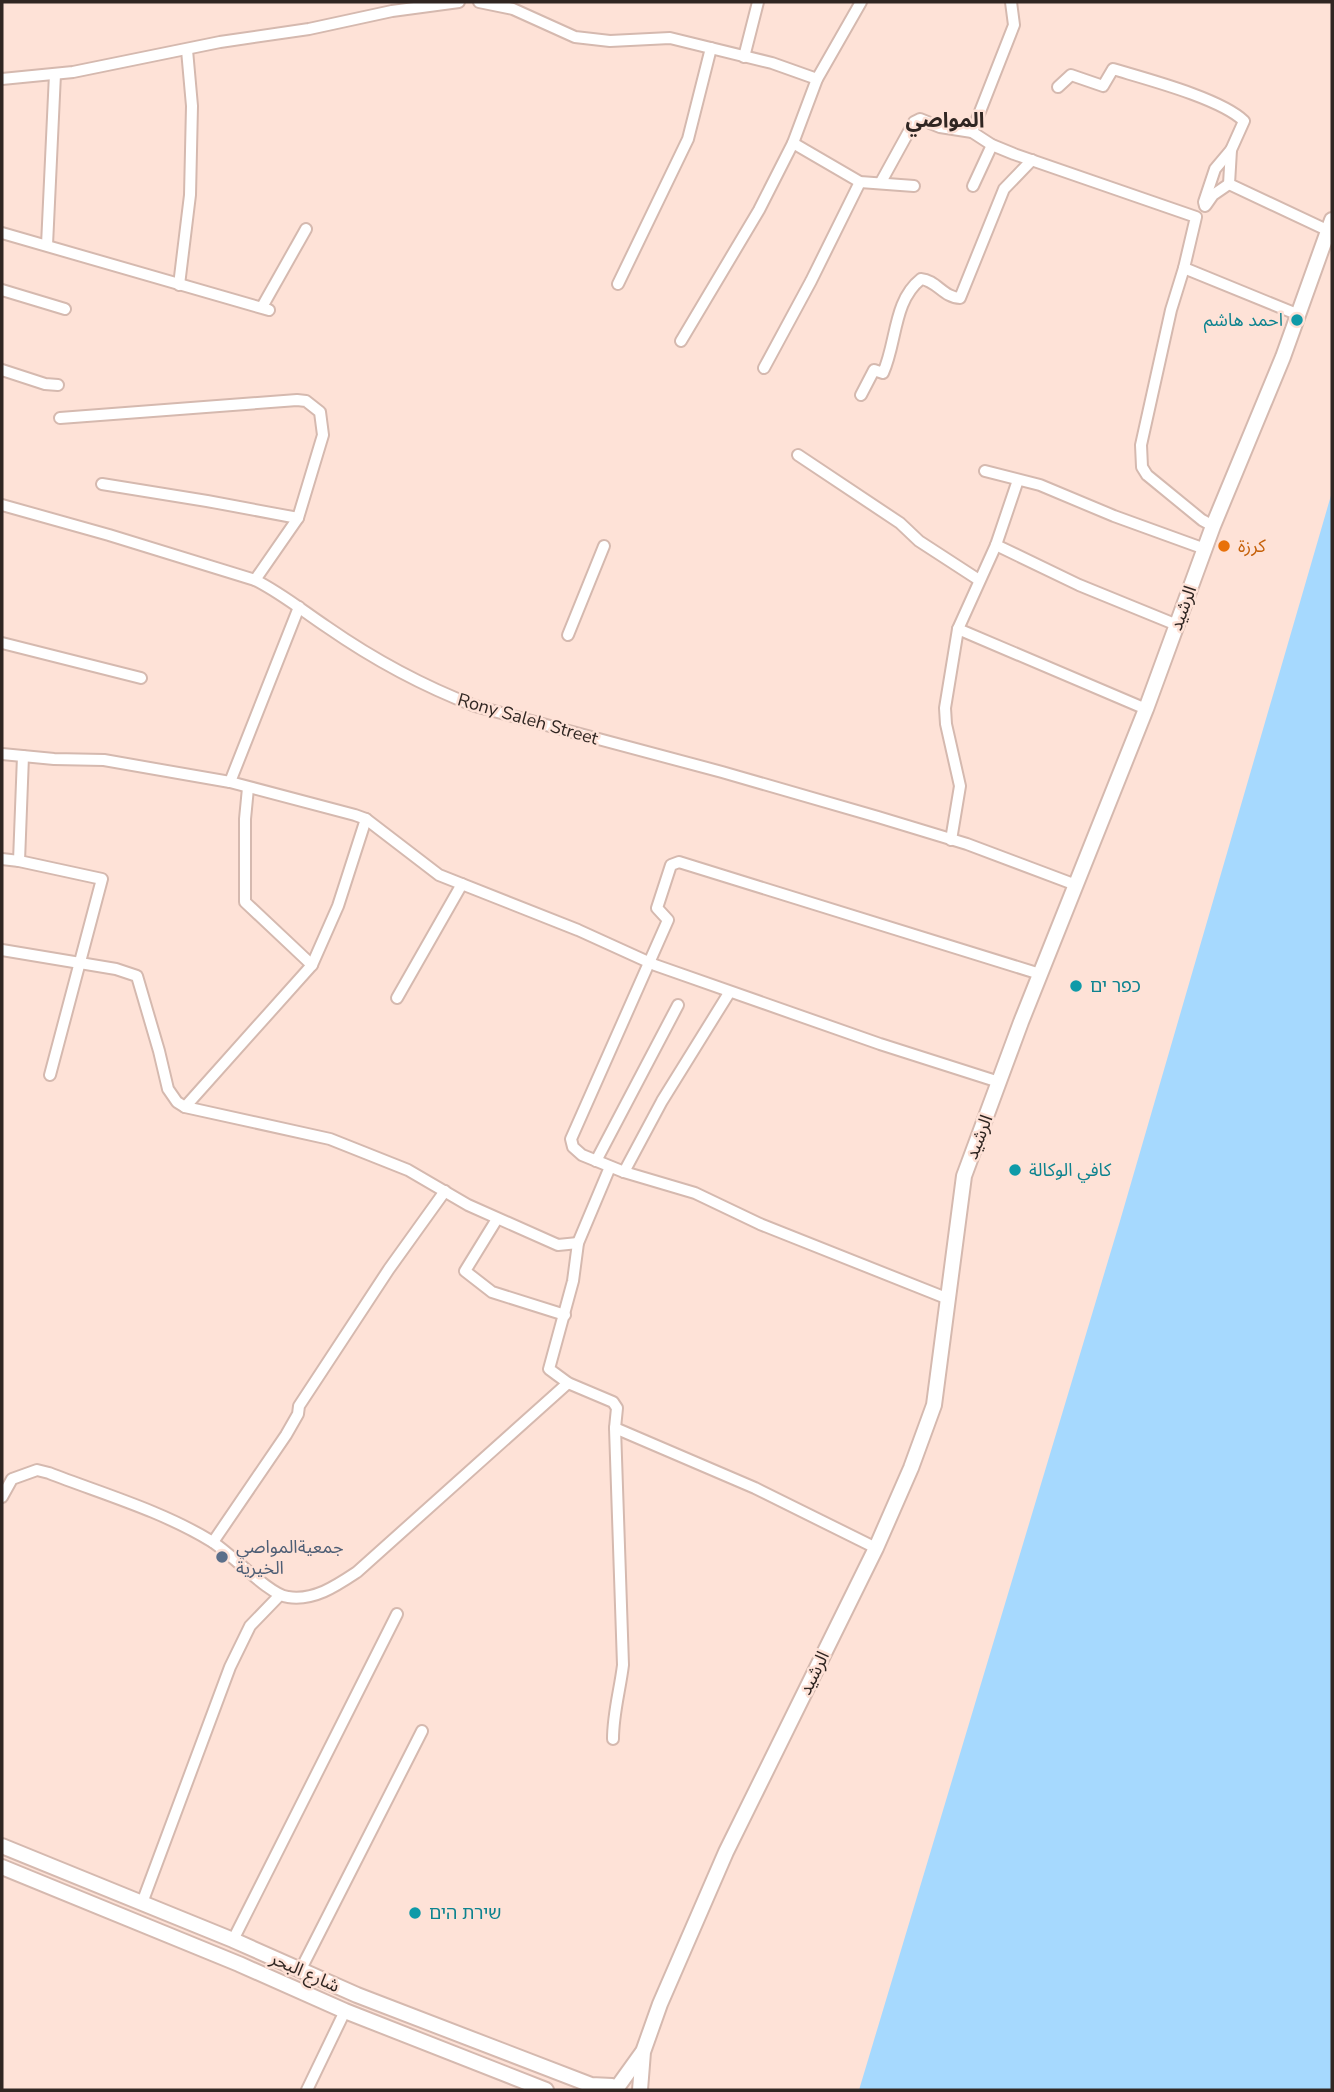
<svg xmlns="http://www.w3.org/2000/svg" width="1334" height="2092" font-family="'Nunito Sans','Noto Sans Arabic','Noto Sans Hebrew',sans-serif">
<rect width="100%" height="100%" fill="#fee2d7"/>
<path fill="#a6d9fe" d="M1332,492V2090H859L1120,1221Z"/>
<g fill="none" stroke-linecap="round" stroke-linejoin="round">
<g stroke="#d5b9af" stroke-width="14">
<g id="minor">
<path d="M479,2L513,9L575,37L610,41L670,38L772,63L817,79"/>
<path d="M744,57L758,2"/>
<path d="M2,79L73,72L220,42L309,29L392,11L459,2"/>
<path d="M1058,87L1071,75L1103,86L1113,69C1146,79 1220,98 1244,121L1231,150L1229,184L1329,231"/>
<path d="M972,132L1014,25L1011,2"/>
<path d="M793,143L860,182L914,186"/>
<path d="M881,182L914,122L920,119L940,127L972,132L992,145L1014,154L1196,217L1184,268L1299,315"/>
<path d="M973,186L992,145"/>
<path d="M1206,205L1213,195L1229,184"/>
<path d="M1205,206L1204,202L1215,169L1231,150"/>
<path d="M2,233L269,310"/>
<path d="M47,245L55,74"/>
<path d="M1184,268L1171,310L1141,445L1142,467L1147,475L1202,520L1213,526"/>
<path d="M618,284L688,139L711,48"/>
<path d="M179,285L190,195L192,106L187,50"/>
<path d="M2,290L65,309"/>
<path d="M262,307L306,229"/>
<path d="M681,341L759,210L793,143L817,79L861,2"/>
<path d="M764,368L811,281L860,182"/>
<path d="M2,370L45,384L58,385"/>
<path d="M861,395L874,370L883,373C897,342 893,301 921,279C936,280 944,298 960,298L1004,189L1032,160"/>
<path d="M60,418L297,400L306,401L320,412L323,435L298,518L255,580"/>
<path d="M798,455L900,523L919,541L979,580"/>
<path d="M985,471L1040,485L1114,516L1205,549"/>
<path d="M102,484L207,501L298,518"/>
<path d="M2,505L109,535L255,580C281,593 303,611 327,627C373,659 423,686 475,706L722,772L878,817L967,844L1076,885"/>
<path d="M996,545L1079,585L1177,625"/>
<path d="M958,629L1146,709"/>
<path d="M568,635L604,546"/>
<path d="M2,643L141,678"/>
<path d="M2,754L54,759L104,760L230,782L355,815L366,819L439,875L578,930L655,965L880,1044L999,1082"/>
<path d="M230,782L299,607"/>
<path d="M248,788L245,819V902L312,965"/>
<path d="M951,840L960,786L946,724L945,708L958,629L996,545L1018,480"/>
<path d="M2,859L19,861L102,879L50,1075"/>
<path d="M19,861L23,756"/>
<path d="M2,950L116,969L137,976L159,1051L168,1089L177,1102L185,1107L330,1139L408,1170L468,1205L558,1245L578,1243"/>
<path d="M397,998L462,884"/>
<path d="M185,1107L312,965L338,906L366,819"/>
<path d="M596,1161L678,1005"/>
<path d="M610,1167L578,1243L573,1281L549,1369L568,1383L613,1402L617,1408L615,1428L623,1665C620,1690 613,1713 613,1739"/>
<path d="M624,1172L662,1101L729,993"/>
<path d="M497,1219L465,1271L492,1292L565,1315"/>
<path d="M946,1298L760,1224L695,1193L624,1172L582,1155L573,1147L571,1139L668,920L657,908L671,865L679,862L1040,974"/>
<path d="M615,1428L755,1488L876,1548"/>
<path d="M2,1497L12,1479L37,1470L49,1473C103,1494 162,1511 211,1541C231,1553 269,1595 288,1597C314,1601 336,1586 357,1572L568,1383"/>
<path d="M213,1542L286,1435L298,1414L299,1406L389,1269L445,1191"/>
<path d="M142,1903L230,1667L250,1626L279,1596"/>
<path d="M233,1940L397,1614"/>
<path d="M301,1969L422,1731"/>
<path d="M307,2090L345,2011"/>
</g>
</g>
<g stroke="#d5b9af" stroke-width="18">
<g id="major">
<path d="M2,1846L233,1940L357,1995L591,2085L612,2086"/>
<path d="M2,1867L239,1964L345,2011L546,2090"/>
<path d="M619,2085L642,2053"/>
<path d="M640,2090L643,2052L660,2004L726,1852L876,1548L911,1468L934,1405L964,1176L1021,1022L1146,709L1213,526L1283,357L1332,220"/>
</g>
</g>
<use href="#minor" stroke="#fff" stroke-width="10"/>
<use href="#major" stroke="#fff" stroke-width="14"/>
</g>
<g fill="#0f9aa8" stroke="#fee2d7" stroke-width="2.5">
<circle cx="1297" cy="320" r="7"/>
<circle cx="1076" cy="986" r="7"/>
<circle cx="1015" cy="1170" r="7"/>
<circle cx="415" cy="1913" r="7"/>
</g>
<circle fill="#e8710a" stroke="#fee2d7" stroke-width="2.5" cx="1224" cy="546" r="7"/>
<circle fill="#5c6f8a" stroke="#fee2d7" stroke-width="2.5" cx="222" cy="1557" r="7"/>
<g text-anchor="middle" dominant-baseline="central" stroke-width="5" stroke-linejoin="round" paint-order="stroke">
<g font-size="18" fill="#0d838f" stroke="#fee2d7" text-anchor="start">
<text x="1283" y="320" text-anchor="end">احمد هاشم</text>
<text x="1090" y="986">כפר ים</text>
<text x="1029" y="1170">كافي الوكالة</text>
<text x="429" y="1913">שירת הים</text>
</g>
<g font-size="18" fill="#c56008" stroke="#fee2d7" text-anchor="start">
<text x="1238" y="546">كرزة</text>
</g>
<g font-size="18" fill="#302622" stroke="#fee2d7">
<text transform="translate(1183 608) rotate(-70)">الرشيد</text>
<text transform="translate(528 719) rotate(16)">Rony Saleh Street</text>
<text transform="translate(979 1137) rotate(-69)">الرشيد</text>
<text transform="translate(814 1673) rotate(-64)">الرشيد</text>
<text transform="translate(305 1972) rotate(24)">شارع البحر</text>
</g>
<g font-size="18" fill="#4e5e75" stroke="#fee2d7" text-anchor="start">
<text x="236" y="1547">جمعيةالمواصي<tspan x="236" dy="21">الخيرية</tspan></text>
</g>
<g font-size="21" font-weight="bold" fill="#302622" stroke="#fee2d7">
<text x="945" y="120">المواصي</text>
</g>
</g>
<rect width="1334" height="2092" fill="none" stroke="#302622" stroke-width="7"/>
</svg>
